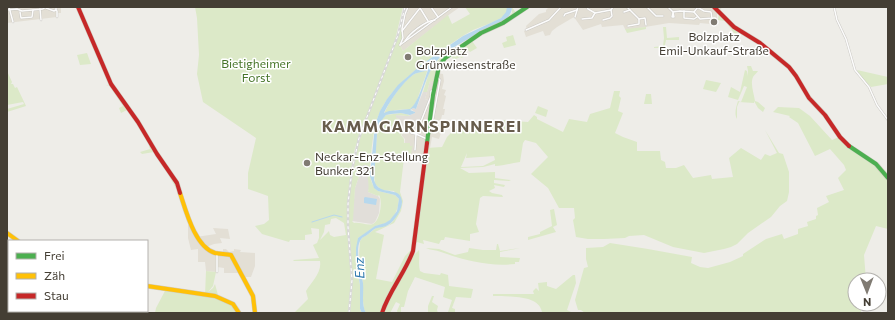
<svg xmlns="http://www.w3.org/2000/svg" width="895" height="320" font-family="Commissioner,sans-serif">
<rect width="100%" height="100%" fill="#eeede8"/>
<g fill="#e3dfd5">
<path d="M7,7H61V13H58L57,17L7,23Z"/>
<path d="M405,7H460L450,14L403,51L400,45Z"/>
<path d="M549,7H722L720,11L719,10L717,12V19L710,18V24L700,23L699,25L669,23L627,30L625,29L623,25L602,27L601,24L583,30L574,17L557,27L552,31L550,35L545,36L543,31L526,37L524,31L527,30L526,26L539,14L546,12V10Z"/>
<path d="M437,73L443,74L444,81L442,89L446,90L444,95L446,96L443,109H445L444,115H442L440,124L443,127L439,139L432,137L430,148L424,160L404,158L405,139L402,136V134L404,133H409L411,127L417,122L428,100L425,99L430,81Z"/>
<path d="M188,225H190L196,237L216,234L213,228L228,229L230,239L220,238L222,243L214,244L206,247L213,252L223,253V249H226L229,252L234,251V249L241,250L240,252L255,253V266L251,277H244L241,273H224V268L217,267V272L206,271L205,262H198V249L191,250L188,238Z"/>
</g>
<g fill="#e1ded9">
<path d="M423,92H427L425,99L428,100L420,123L417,122L414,128L411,127L409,133L399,131L397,127L399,119L396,118V115L408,116L415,113V112L411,109L413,108L416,109Z"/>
<path d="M363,165H367L370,185L368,192L378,196L380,199L379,213L375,222L372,224L352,221L355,188Z"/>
</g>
<g fill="#dce9c8" fill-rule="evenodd">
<path d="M195,7H403L395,40L355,148L351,170L347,204V227L351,280L348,313H294L308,299L306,291C311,282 322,273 320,261H294L293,260L319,258L313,245L317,243L319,238V229L311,228L312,234L305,235V240H290L289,242L262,234L255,226L264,224L269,220L268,196L248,189V173L256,138L203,102L197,74L199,55L197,18ZM336,218L344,223L346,235L334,237L330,235L329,231L320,240L324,232L325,225L330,224L331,219Z"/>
<path d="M465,7H507C508,12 505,15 501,18C492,23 482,26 473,30C458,38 444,49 430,59C406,77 382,96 375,127C373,136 372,145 371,154C370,167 367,182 378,191L395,195L399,199C398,210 394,221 383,224C380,225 377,225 374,227C369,230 364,235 358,238L357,268L360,285V309L362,313H350C351,302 352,291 352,279C352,246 345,213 351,179C359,123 388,73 402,19V38L400,45L403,51L448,15L452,24L470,14ZM363,165H367C366,175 370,183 368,192L378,196L379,195C383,201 380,221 373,224C367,226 360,222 354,223L352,221L353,220L355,188Z"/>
<path d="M512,7L516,13L505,21L480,33L444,58L439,65L434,82L430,81L427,92H423L429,73L435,63L441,57L478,33L505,20L512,13Z"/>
<path d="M719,13L738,31L736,38L734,33L725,21L718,20Z"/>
<path d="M646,27V29L627,33L625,29Z"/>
<path d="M663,27H666L667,38L679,37V40H666L664,50H662V48H654V47L663,46L664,38Z"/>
<path d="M513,35L516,45L504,48L502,43L507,41L506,37Z"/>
<path d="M472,41L477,48L470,52L467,49L465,50L466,54L462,58L460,57L454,60L451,56Z"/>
<path d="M87,53L91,64L80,65L77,55Z"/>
<path d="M747,66H751L753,71H758C757,73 754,75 753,77C750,84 754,94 755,101L758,102L765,108L763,112L758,108L754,101V103L739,102L737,107V119C734,114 736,107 738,101L741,102L747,87L744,86L738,100L728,97L731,87L740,92L745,70L747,71V76L748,71Z"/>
<path d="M428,69L417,100L413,107L410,109L396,110L384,114C389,102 402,82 413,75C417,72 423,72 428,69Z"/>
<path d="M857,70L888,77V84L871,87L862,78Z"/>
<path d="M7,71L12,82L11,84H13L15,88L17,87L26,106L7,112V109L24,104L23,102L7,105Z"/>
<path d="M706,80L721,83L716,92L703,89Z"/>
<path d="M109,84L144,129L160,158L175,177L181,188L183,197L178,192L168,174L169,173L154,152L142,154L140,152L150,149L149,146H151L143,131L142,132L135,121L127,110L121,113L119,108L123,106L109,85L106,86Z"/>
<path d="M614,91H620L619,96L621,98L618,111L623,113L615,133L623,137L637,142V151H660L661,160L665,162L666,168H676L684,165L693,178L711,175L712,179L733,177L729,158L741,148L761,160L765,154L770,156L777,153L765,130L779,153L783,154L789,172V192L787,201L780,206L771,217L748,233L737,244L731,247L724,249L704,253L673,247L644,235L629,236L625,238L604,239H588L576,237L573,220L575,218L574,208H559L548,188L531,174L548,157L536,143L525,140L523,143L520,162C511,163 503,166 495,166V163V164L483,167L460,168L469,173L495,172V178L511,180L509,181L494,180V183L505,185L504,187L494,185L495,188L489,191L492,193L502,195L503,197L483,196L480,198L476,224L479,232L470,234V241L445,237L444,240H441L439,244L423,240L424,244L417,242L415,243L426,148L442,147L447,137L455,129H481V127L502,120L528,122L534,115L537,117V119L563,132L569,119L587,122L590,114L610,108ZM467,153L466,158L494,156L495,160L483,166L461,167Z"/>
<path d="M646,94H651L652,104H644Z"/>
<path d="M538,106L548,110L546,117L535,113Z"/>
<path d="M778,107L799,108L810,116L832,140L839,137L877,166L886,177L888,181V229L876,226L864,255L866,280H855V304H861V312L585,313L581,310H578L575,300L584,268L588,267L586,259V248L603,247L610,243L648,249L692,257L691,263L700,267L708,268L730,262L743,256V254L766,239L782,234L784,239L798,234V229L808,226L807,222L816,219V216L818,215L817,208L829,202L826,196L844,190L838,178L846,170L844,165L830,149L815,156L798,123L789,117L790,116L773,112Z"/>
<path d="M401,113L410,115L408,116L396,115V118L399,119L397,127H393L397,130V132H399L403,133L401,135L404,139V143H410V146H412L413,143L411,154L423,155V159L424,160L413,245L409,258L381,313H366L364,309L363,301V285L359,254L360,241L363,237L367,235L376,228L389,225L393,221L402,203L394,191L382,190L375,184L374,172L377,134L379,123L386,115ZM404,158L423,160L411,250L405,256L392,282L376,279L384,235L375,232L394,223L401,211L403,201L400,192Z"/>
<path d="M554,209L557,225L553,227L556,232L528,240V237L540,234V232L552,226L550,210Z"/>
<path d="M497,244H498L500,251L520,248L500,252V257L520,258L519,262H515V264C489,267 464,260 441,252C436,250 430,250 426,248L439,249L455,255L468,252L469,248L483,250H496Z"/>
<path d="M419,250C420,257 418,263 420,271L424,273L440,275L441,273L448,275L449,286L473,289L471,298L456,297L452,308L455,309V312H448L452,300L443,297L445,287L415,277L408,291L404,307H401V313H398L397,311L400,304L396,302L390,313H384L386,306L413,256Z"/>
<path d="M206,271L216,272L213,286L208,292L213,288L215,284L218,295L207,294L205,295Z"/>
<path d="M573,275H575L576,283L567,310L573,313H540L542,312C539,294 507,297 493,296V294H534L533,291L536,288L539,291L538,283L547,282V286L556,289Z"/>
<path d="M166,289C188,292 226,292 238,313H155L156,308Z"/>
<path d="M9,295V311H136L138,313H7V296Z"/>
<path d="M432,296H434L432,302L438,306L437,310L438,313H428V306Z"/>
</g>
<g fill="#b7d8ed" fill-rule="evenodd">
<path d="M507,7H512C512,23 486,28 475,35C462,43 444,51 435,63C427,74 421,96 416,109L413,108L410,110L415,112V113L410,115L401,113L391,114L386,115L381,121L377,134L374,180C379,198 401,184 402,202C402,209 395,221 388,225C385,227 380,227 377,228C373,229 370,233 367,235C364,237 362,237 360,241C355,251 361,272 363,283C364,293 361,304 366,313H362L360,309V285L356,259V248L358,238L375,226L385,223L390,220L397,211L399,199L395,195L378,191L374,188L370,176L375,125L380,111L387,99L398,85L421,65L463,36L501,18L506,12ZM428,70C424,80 419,102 410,109L389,111L384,113C389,102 403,82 413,75C417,72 423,72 428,70Z"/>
<path d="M365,197L377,199L376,205L364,203V198Z"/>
</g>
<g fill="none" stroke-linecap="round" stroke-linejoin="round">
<path stroke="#b7d8ed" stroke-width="1" d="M312,222L334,215L342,217"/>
<g stroke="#cbc9c4" stroke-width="2.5">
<g id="street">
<path d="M9,7L13,22"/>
<path d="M431,7L438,17"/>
<path d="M587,7L588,9L595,13L611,10L613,7"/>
<path d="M627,7L639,19L645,18L646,25"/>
<path d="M647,7L656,16H663"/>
<path d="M668,7L673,12L680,11L694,12L698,7"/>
<path d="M834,7L837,20L846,39L855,70L869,87L877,105L888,120"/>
<path d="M46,8L54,11L56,10V7"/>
<path d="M420,8L428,21"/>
<path d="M40,9L41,20"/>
<path d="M7,10L17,9L22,11L43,9L46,7"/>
<path d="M56,10L57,11V17"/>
<path d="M684,11V18L694,19L697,17"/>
<path d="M20,12L21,18L32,17L33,10"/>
<path d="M624,12L630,10"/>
<path d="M694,12L700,19L712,18L711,12L704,11L697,7"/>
<path d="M673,13L672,17H674L673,12"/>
<path d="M564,16L565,14L577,10"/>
<path d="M575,17L578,7"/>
<path d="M582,19L592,18L595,13"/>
<path d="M603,20L610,18L612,16L611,10"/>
<path d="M628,26L639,24V19"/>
<path d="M526,30L549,20L561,7"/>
<path d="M402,31L420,8"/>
<path d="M405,41C410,33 425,21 435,20"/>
<path d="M400,45L452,7"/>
<path d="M400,45L403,38L402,29L405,14L408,7"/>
<path d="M434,126L432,124L440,80L438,78"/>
<path d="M413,133V131H411V133L416,134L431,96V91H433"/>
<path d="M415,150L416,134L427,139"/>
<path d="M217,272V254"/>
</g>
</g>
<g stroke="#cfcbc0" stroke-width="5">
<g id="fast">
<path d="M427,143L433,95L439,66L445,58L481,33L503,23L527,7"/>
<path d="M849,146L876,164L888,178"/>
</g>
</g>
<g stroke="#cfcbc0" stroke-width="5">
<g id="slow">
<path d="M180,193C186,211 195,247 215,253C220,254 226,254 231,255L253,296L255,313"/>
<path d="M7,233L18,241"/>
<path d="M147,286L215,296L233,304L239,313"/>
</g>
</g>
<g stroke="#cfcbc0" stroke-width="5">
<g id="jam">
<path d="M78,7L111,84L138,122L157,154L177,183L180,193"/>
<path d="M714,7L734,27L760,43L789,67L796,76L809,98L825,115L840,137L849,146"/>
<path d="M382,313C389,291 405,273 413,251L427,143"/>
</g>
</g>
<use href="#street" stroke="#fcfcfc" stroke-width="1.5"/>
<use href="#fast" stroke="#4caf50" stroke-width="4"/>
<use href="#slow" stroke="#ffc107" stroke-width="4"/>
<use href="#jam" stroke="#c62828" stroke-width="4"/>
<g stroke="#d8d8d7" stroke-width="2.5">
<path id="rail" d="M349,313L352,280L348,227V204L352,170L359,138L398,35L405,7"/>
</g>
<use href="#rail" stroke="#fff" stroke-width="1" stroke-dasharray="3" stroke-linecap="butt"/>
</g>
<g fill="#807b73" stroke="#fff" stroke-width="1.5">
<circle cx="714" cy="22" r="4"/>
<circle cx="408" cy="57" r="4"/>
<circle cx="307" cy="163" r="4"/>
</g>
<g text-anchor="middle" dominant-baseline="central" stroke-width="3" stroke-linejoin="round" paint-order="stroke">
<g font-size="12" fill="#443e34" stroke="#fff" text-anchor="start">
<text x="714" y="36" text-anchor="middle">Bolzplatz<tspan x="714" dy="14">Emil-Unkauf-Straße</tspan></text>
<text x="416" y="50">Bolzplatz<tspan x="416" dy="14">Grünwiesenstraße</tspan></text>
<text x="315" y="156">Neckar-Enz-Stellung<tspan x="315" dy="14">Bunker 321</tspan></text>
</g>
<g font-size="12" fill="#467529" stroke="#fff">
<text x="256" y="63">Bietigheimer<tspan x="256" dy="14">Forst</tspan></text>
</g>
<g font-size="13" font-style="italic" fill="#2f79ae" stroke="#fff">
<text transform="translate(359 268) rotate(-93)">Enz</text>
</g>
<g font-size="16" font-weight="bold" letter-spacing="1" fill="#675c4c" stroke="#fff">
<text x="422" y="125">KAMMGARNSPINNEREI</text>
</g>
</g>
<rect width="895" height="320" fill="none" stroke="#443e34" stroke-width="16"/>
<rect x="8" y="240" width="140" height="72" fill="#ffffff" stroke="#b4b2ae"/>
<rect x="16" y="253" width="20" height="6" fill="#4caf50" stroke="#b4b2ae"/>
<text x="44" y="260" font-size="12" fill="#443e34">Frei</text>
<rect x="16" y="273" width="20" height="6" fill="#ffc107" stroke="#b4b2ae"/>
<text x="44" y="280" font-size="12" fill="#443e34">Zäh</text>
<rect x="16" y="293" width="20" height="6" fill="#c62828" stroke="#b4b2ae"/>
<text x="44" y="300" font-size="12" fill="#443e34">Stau</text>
<g transform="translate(867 292) rotate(179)"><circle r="19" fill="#ffffff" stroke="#b4b2ae"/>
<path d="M0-3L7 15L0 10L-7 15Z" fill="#807b73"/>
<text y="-6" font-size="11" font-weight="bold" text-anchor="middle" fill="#443e34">N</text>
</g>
</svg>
